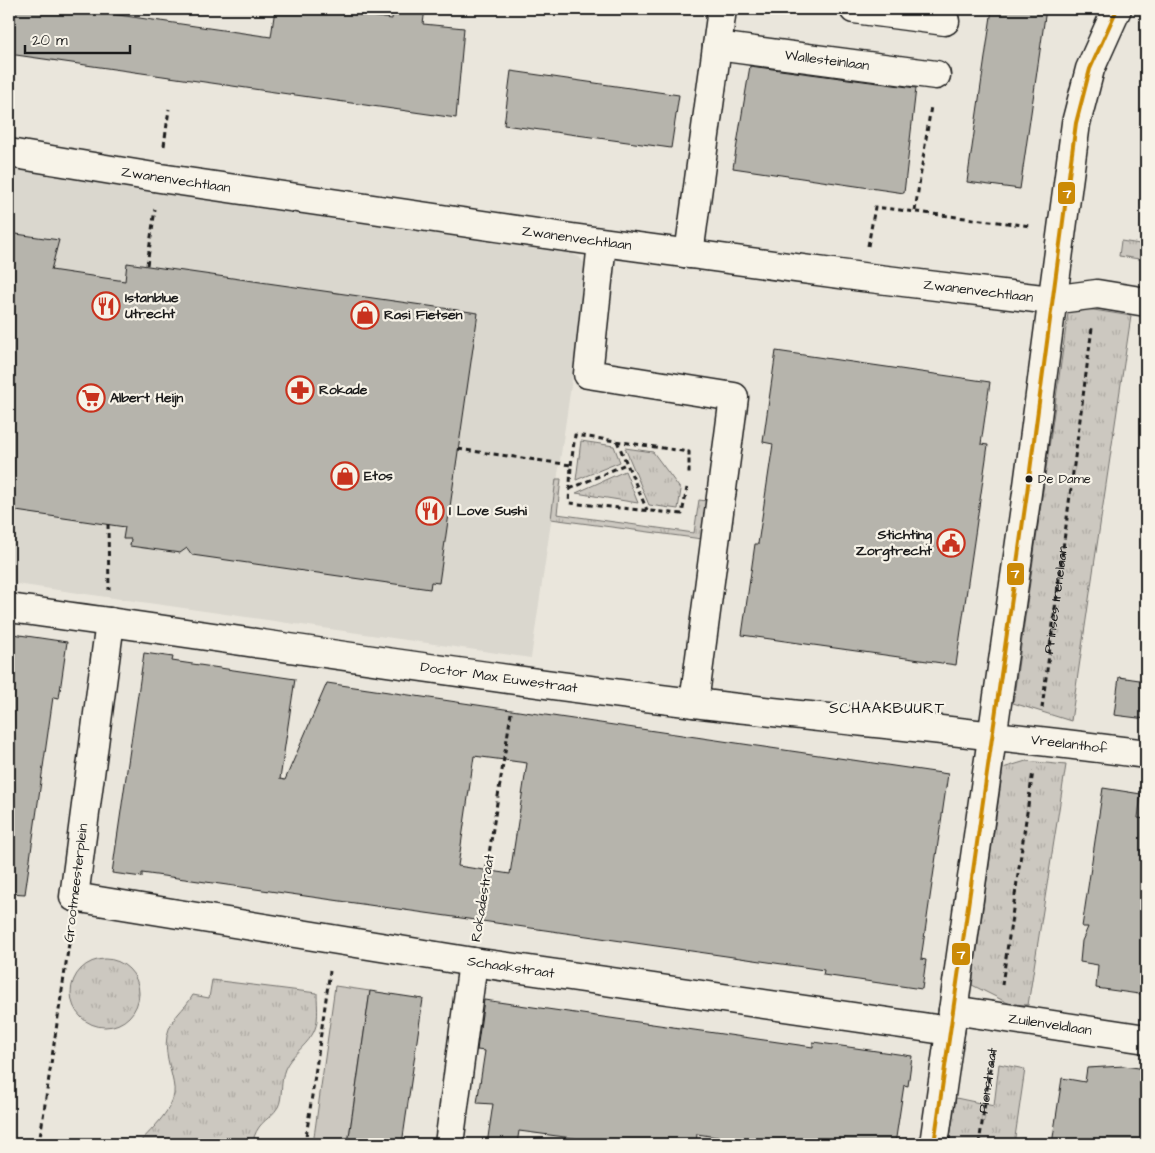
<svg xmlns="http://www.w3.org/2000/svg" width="1155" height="1153" font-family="'Architects Daughter',sans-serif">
<defs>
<pattern id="grass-tufts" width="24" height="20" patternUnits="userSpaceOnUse" patternTransform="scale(1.25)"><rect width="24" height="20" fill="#ccc8c0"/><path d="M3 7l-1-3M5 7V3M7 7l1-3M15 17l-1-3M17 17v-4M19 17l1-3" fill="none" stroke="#afaba4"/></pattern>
</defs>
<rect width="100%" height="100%" fill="#eae6dc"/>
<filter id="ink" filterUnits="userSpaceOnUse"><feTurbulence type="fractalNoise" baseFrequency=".02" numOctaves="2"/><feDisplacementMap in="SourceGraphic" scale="10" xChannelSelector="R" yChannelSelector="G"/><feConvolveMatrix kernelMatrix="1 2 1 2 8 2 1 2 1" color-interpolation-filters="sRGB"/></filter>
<g filter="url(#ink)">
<path fill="#dad7ce" d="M9,168L156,193L570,253L579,257L587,266V277L531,658L9,583Z"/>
<g fill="url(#grass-tufts)" stroke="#74726e">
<path d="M1121,241L1146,245V260L1119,256Z"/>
<path d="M1069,306L1131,316L1071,721L1013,703Z"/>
<path d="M581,441L614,446L620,462L576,480Z"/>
<path d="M625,448L653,452L681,490L678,509L649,505Z"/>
<path d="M625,471L638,503L576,493Z"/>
<path d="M556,479H561L557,514L694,533L699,500L707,501L702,539L551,519Z"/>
<path d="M1026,761L1066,765L1028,1005L1010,1004L972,985L1003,768Z"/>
<circle cx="105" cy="993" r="34"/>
<path d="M212,980L317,993C317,1007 320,1023 312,1035C304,1048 291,1055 285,1069C280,1081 283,1098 278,1107C270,1120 260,1120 254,1137L257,1144H138C150,1131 171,1112 174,1094C176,1081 163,1055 167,1036C171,1016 184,1011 193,995L209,998Z"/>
<path d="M999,1064L1025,1069L1014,1144H949L956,1098L994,1106Z"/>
</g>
<path fill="#ccc8c0" stroke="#74726e" d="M335,986L370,991L348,1144H313Z"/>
<g fill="#b6b4ac" stroke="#1c1c1c" fill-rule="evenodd">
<path d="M9,9H77L271,37L275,9H319L392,19L393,9H425L423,24L464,28L456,118L9,54Z"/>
<path d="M992,9H1046L1020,189L967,182Z"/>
<path d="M750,66L916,88L904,193L733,168Z"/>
<path d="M511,71L679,95L671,148L504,125Z"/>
<path d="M9,233L59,240L51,270L125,281L127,263L478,313L439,583L431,582L430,589L192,555L187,548L180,553L130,546L131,539H123L125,527L9,510Z"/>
<path d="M776,351L990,382L981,444L988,445L956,665L742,635L755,544H758L773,444L763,442Z"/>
<path d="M13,634L67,642L59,698L53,697L25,894L9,893V665Z"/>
<path d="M144,653L173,657L172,661L295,679L280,779L285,780L327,683L948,774L921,959L926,960L922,989L823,975L824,970L461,918L142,873V877L112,873ZM474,756L527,763L510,874L458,866Z"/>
<path d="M1119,677L1146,681V719L1114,715Z"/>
<path d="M1103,788L1141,794L1138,818L1146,819V995L1096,988L1098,965L1080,962L1082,941L1088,927H1082Z"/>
<path d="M370,991L423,999L402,1144H348Z"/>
<path d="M484,1000L813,1047V1042L912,1056L908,1086L904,1085L895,1144H829L789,1138L788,1144H763L697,1134L696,1144H618L519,1131L517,1144H487L493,1104L477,1103L485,1051L477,1050Z"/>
<path d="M1124,1066L1146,1069V1144H1052L1062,1078L1085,1082L1087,1068Z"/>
</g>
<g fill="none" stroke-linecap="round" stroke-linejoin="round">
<g stroke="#1c1c1c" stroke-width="31">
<g id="street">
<path d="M854,9L945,21"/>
<path id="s3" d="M717,46L936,75"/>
<path id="s4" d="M9,153L160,178L572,238L862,277L1051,300L1097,294L1146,302"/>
<path d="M602,243L588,374L734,397L694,703"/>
<path d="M689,254L722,9"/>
<path id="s5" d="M9,608C237,639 465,676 694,703C845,721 996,734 1146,754"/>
<path id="s6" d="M110,622L74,897L473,962L950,1031"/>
<path id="s7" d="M953,1010L1146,1039"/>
<path d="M449,1144L473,962"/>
</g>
</g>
<g stroke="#1c1c1c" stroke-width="31">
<path id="secondary" d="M934,1144L1027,493L1076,123L1090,69L1117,9"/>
</g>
<g stroke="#1c1c1c" stroke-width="3" stroke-dasharray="5 4" stroke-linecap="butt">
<path d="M164,146L169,109"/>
<path d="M915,211L931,106"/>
<path d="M868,246L875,207L1031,226"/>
<path d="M147,265L155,209"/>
<path d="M617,441L647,510"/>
<path d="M458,449L571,465L569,503L682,514L687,488"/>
<path d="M571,465L575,435L689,452V476"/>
<path d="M570,489L626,464"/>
<path d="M108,524L109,590"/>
<path id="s1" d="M1042,708L1092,328"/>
<path d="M477,931L511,713"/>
<path d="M1002,985L1033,771"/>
<path d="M39,1144L71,930"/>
<path d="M305,1144L330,971"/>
<path id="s2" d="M979,1144L993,1048"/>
</g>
<use href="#street" stroke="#f7f3e8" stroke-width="28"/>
<use href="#secondary" stroke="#f7f3e8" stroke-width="28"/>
<g stroke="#f7f3e8" stroke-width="8">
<path id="bus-1" d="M934,1144L1027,493L1076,123L1090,69L1117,9"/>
</g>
<use href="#bus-1" stroke="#cb8a06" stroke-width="4"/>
</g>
</g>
<defs>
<g id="restaurant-ring" transform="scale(1.4375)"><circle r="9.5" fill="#f7f3e8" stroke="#c8321e" stroke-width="1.5"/><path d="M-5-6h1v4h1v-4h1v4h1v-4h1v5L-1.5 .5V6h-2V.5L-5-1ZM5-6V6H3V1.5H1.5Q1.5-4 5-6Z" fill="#c8321e"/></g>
<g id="shop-ring" transform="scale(1.4375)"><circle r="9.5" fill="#f7f3e8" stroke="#c8321e" stroke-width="1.5"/><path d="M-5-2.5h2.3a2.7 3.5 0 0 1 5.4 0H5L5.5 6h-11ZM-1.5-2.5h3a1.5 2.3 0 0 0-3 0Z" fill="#c8321e"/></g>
<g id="pharmacy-ring" transform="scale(1.4375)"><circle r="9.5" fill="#f7f3e8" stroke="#c8321e" stroke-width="1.5"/><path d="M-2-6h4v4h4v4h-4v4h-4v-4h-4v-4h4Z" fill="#c8321e"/></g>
<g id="supermarket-ring" transform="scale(1.4375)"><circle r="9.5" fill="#f7f3e8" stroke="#c8321e" stroke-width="1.5"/><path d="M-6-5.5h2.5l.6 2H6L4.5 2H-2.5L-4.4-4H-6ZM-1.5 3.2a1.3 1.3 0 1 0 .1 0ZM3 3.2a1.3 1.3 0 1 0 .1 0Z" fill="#c8321e"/></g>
<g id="civic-ring" transform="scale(1.4375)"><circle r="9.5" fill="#f7f3e8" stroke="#c8321e" stroke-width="1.5"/><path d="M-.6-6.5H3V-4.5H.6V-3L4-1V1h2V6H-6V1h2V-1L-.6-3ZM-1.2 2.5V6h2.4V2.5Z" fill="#c8321e"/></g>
</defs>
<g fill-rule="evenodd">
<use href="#restaurant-ring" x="106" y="306"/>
<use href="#shop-ring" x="365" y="315"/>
<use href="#pharmacy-ring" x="300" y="390"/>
<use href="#supermarket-ring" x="91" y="398"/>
<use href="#shop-ring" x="345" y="476"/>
<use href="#restaurant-ring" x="430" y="511"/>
<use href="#civic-ring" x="951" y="543"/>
</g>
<circle fill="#1c1c1c" stroke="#f7f3e8" stroke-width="2" cx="1029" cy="479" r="4.5"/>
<g text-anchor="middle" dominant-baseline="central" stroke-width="4.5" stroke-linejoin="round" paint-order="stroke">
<g font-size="13" fill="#1c1c1c" stroke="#f7f3e8" text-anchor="start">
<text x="1038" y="479">De Dame</text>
</g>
<g font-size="14" fill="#1c1c1c" stroke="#f7f3e8">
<text stroke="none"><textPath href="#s3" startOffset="111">Wallesteinlaan</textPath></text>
<text stroke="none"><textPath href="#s4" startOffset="169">Zwanenvechtlaan</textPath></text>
<text stroke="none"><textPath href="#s4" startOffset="574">Zwanenvechtlaan</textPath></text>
<text stroke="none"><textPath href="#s4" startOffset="979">Zwanenvechtlaan</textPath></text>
<text stroke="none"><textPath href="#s1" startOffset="109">Prinses Irenelaan</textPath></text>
<text stroke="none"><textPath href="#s5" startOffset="495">Doctor Max Euwestraat</textPath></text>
<text stroke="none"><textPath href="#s5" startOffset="1069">Vreelanthof</textPath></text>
<text transform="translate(76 883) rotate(-83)">Grootmeesterplein</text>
<text transform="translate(483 898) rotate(-81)">Rokadestraat</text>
<text stroke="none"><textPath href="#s6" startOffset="720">Schaakstraat</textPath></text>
<text stroke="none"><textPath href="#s7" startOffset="98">Zuilenveldlaan</textPath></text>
<text stroke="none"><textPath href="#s2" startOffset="64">Pionstraat</textPath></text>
</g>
<g font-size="14" font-weight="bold" fill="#1c1c1c" stroke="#f7f3e8" text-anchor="start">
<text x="125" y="298">Istanblue<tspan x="125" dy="16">Utrecht</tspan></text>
<text x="384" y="315">Rasi Fietsen</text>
<text x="319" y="390">Rokade</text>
<text x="110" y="398">Albert Heijn</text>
<text x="364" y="476">Etos</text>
<text x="449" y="511">I Love Sushi</text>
<text x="932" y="535" text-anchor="end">Stichting<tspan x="932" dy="16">Zorgtrecht</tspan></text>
</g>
<g font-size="15" letter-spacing="1" fill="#1c1c1c" stroke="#f7f3e8">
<text x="887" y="708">SCHAAKBUURT</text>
</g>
</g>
<g stroke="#f7f3e8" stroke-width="2">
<rect x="1057" y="181" width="19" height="24" rx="5" fill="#cb8a06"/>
<rect x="1006" y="562" width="19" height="24" rx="5" fill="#cb8a06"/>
<rect x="951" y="942" width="20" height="24" rx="5" fill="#cb8a06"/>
</g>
<g font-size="14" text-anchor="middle" font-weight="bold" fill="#fff">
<text x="1067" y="198">7</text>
<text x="1015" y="578">7</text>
<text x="961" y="959">7</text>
</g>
<rect width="1155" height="1153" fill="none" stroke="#f7f3e8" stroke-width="30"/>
<rect x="15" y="15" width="1125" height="1123" fill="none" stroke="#1c1c1c" stroke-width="2" filter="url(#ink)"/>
<path d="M25 45v8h105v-8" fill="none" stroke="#1c1c1c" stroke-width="2.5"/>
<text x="32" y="45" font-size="15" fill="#1c1c1c" stroke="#f7f3e8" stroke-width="4" paint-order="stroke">20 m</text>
</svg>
